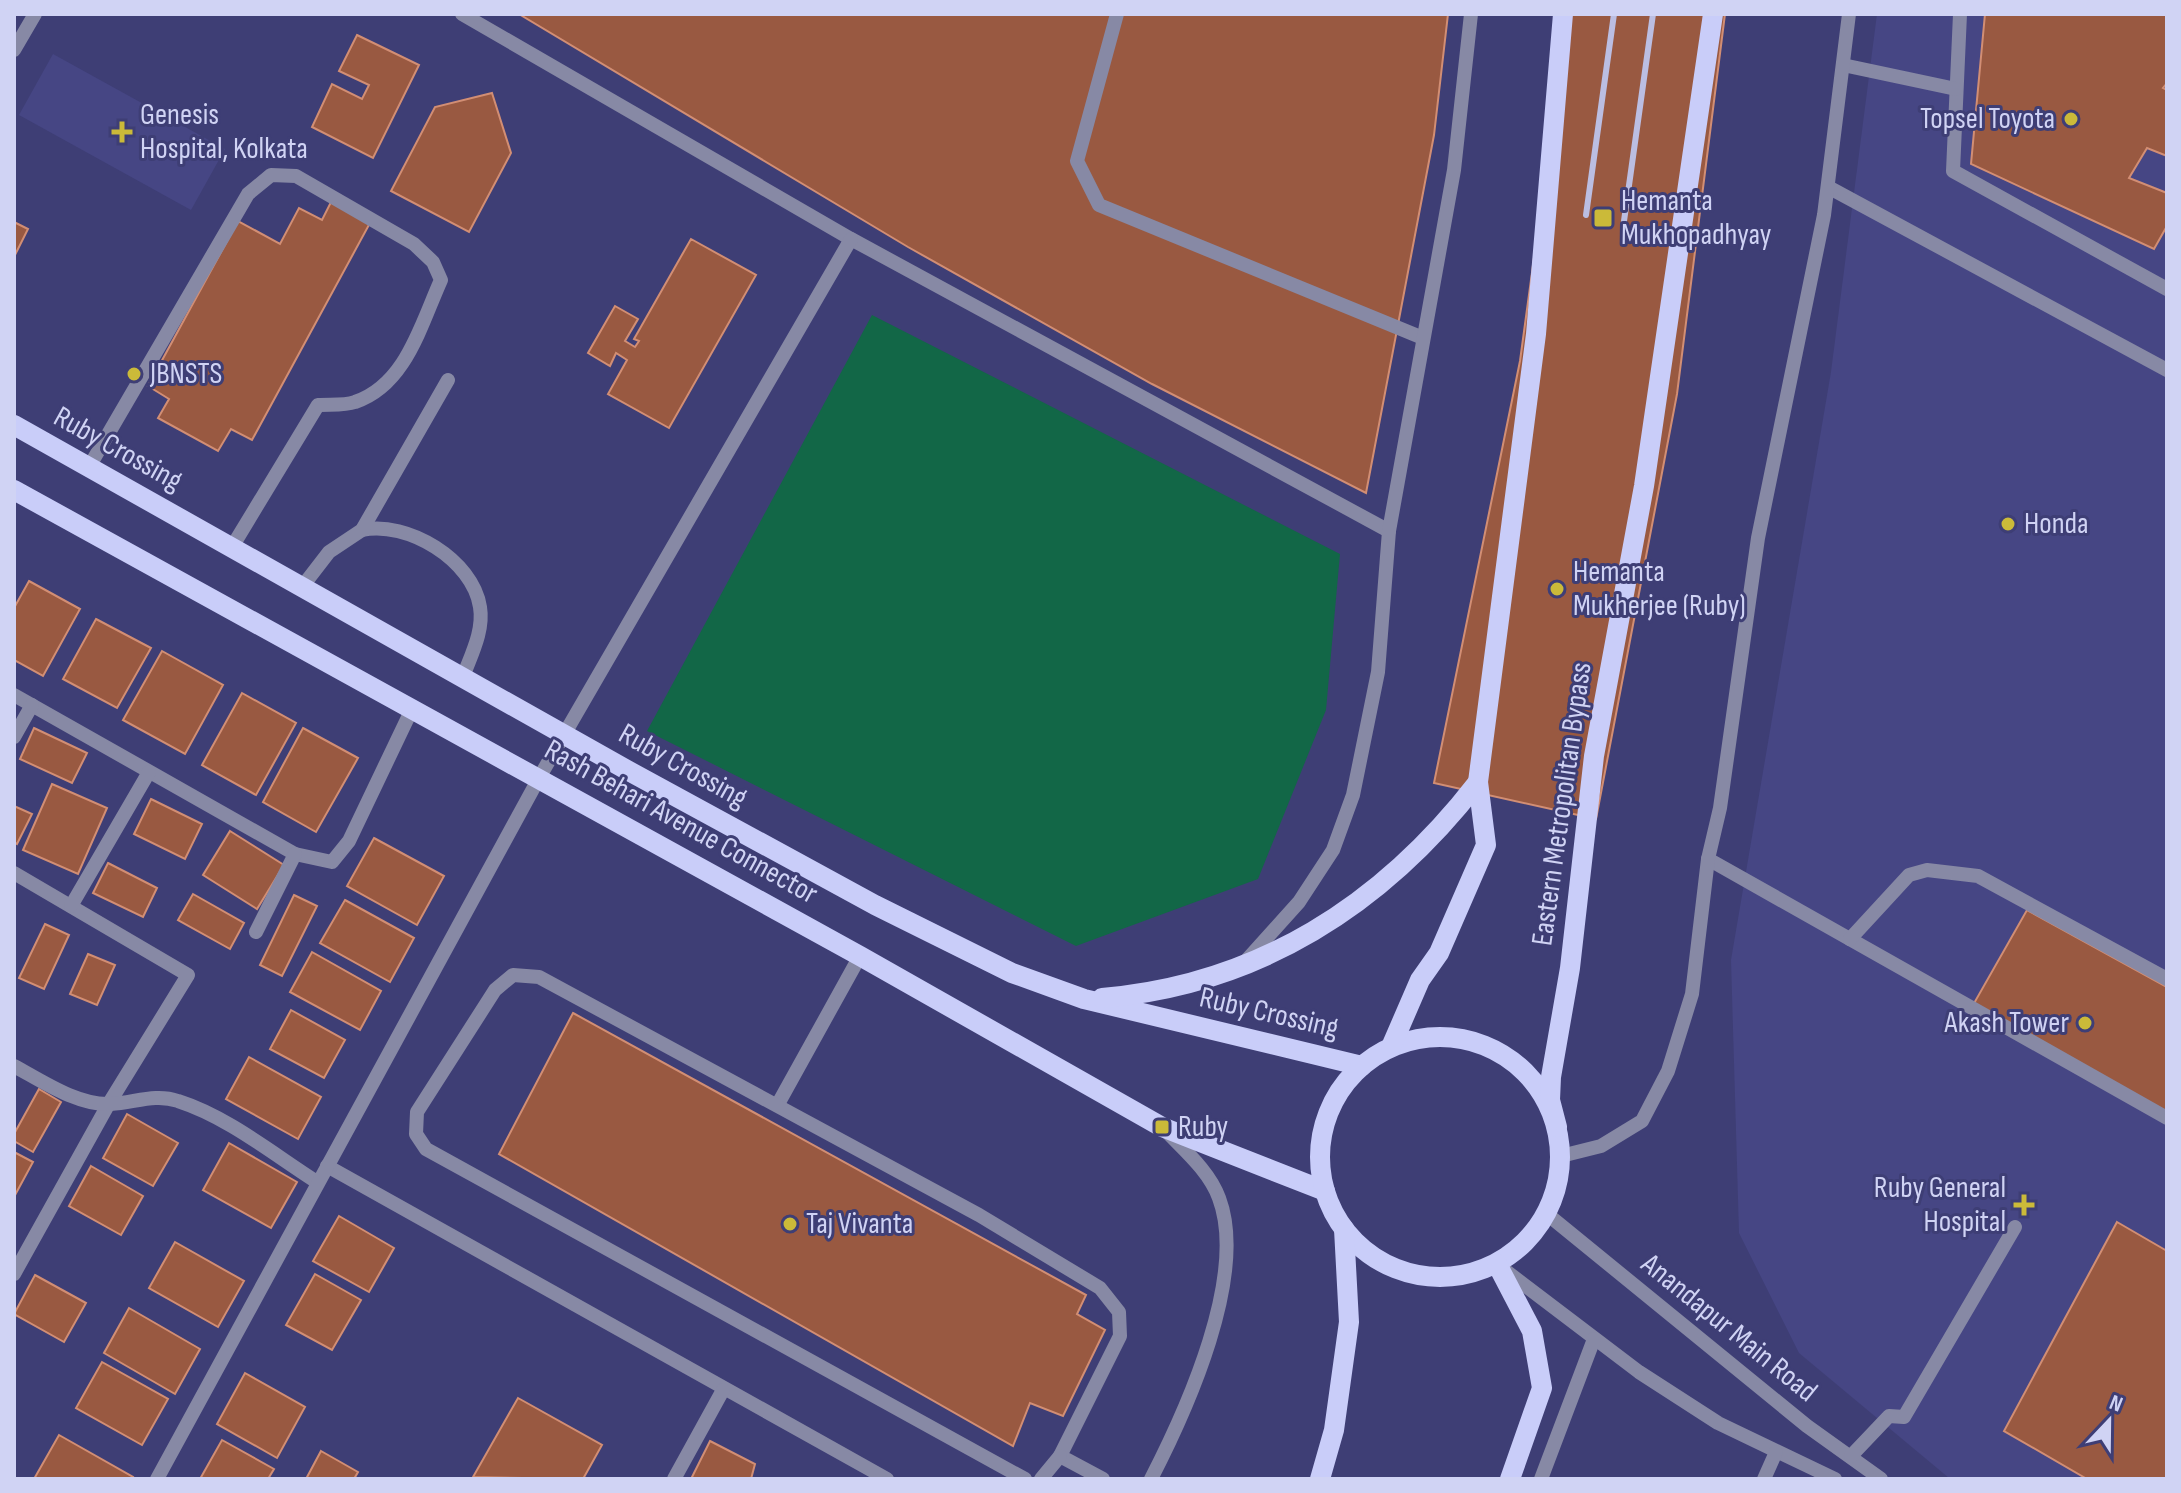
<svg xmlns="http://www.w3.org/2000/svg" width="2181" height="1493" font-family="'Sofia Sans Condensed',sans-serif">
<rect width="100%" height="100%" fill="#3e3e75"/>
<g fill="#464684">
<path d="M1877,14H2167V1479L1949,1478L1799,1353L1739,1233L1731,960L1831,372Z"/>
<path d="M53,54L225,149L191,210L19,115Z"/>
</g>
<path fill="#126747" d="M872,315L1340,554L1326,710L1258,879L1076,946L647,731Z"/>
<g fill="#995941" stroke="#d28e74" stroke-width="2">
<path d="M519,14H1448L1434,135L1366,493L1152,384L908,247Z"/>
<path d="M1567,14H1725L1677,394L1596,819L1434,783L1520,361Z"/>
<path d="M1985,14H2167V83L2163,88L2167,90V156L2147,148L2129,178L2167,193V226L2154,249L1971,164Z"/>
<path d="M357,35L419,65L373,158L312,127L332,84L362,99L369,85L339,71Z"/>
<path d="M492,93L511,153L469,232L391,191L435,107Z"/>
<path d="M331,202L370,223L252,440L231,429L218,451L158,418L169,399L148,386L238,221L280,244L299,208L322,220Z"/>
<path d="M14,222L28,229L14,257Z"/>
<path d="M691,239L756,275L669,428L608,394L627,360L616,353L610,366L588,353L615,306L638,319L625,341L635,347L639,341L634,339Z"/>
<path d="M29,581L80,609L43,676L14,660V608Z"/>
<path d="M96,619L151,648L117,708L63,679Z"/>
<path d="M162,651L223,685L185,754L123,720Z"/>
<path d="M242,693L296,723L256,795L202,765Z"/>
<path d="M34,728L87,753L72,783L20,759Z"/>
<path d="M303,728L358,758L316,832L263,802Z"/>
<path d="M52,784L107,808L78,874L23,850Z"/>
<path d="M151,799L202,824L185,859L134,834Z"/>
<path d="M14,806L32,814L17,844L14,842Z"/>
<path d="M230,831L284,865L257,909L203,875Z"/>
<path d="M374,838L444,876L417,925L347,886Z"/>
<path d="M108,863L157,888L143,917L93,893Z"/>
<path d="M193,894L244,923L230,949L178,920Z"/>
<path d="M294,895L317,906L282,976L260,965Z"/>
<path d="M345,900L414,938L390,982L320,943Z"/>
<path d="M2027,910L2167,987V1115L1973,1005Z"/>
<path d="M45,924L69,935L44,989L19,978Z"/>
<path d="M312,952L381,991L360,1030L290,992Z"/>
<path d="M88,954L115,965L97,1005L70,994Z"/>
<path d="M291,1010L345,1040L324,1078L270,1049Z"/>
<path d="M573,1013L1086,1295L1077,1314L1105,1330L1063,1416L1030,1403L1013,1446L499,1154Z"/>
<path d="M249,1057L321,1097L298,1139L226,1099Z"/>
<path d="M39,1089L61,1102L33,1152L14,1141V1134Z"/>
<path d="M127,1114L178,1143L153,1186L103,1158Z"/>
<path d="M229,1143L297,1182L271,1228L203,1190Z"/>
<path d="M14,1152L33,1162L14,1197Z"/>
<path d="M91,1166L143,1196L121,1235L69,1206Z"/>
<path d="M339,1216L394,1248L369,1292L313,1261Z"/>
<path d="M2117,1222L2167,1251V1479H2087L2004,1431Z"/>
<path d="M175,1242L244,1281L218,1327L149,1288Z"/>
<path d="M315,1274L361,1300L332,1350L286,1325Z"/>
<path d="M35,1275L86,1303L64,1342L14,1314Z"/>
<path d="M129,1308L200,1349L175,1394L104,1353Z"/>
<path d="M102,1362L168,1399L142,1445L76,1408Z"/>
<path d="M245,1373L305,1407L277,1458L217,1424Z"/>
<path d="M518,1398L602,1445L583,1479L473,1477Z"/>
<path d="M59,1435L133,1477L132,1479H34Z"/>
<path d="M222,1440L274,1469L268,1479H200Z"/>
<path d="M710,1441L755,1464L751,1479H691Z"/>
<path d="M321,1451L358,1472L354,1479H306Z"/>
</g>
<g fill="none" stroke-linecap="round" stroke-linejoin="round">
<g stroke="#8789a5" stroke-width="14">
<path d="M462,14L851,239L1389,531"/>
<path d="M1117,14L1077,161L1099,205L1423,338"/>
<path d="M1960,14L1953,171L2167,289"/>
<path d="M14,50L35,14"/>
<path d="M1843,65L1956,89"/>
<path d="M1828,187L2167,370"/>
<path d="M89,467L248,194L271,175L296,176L414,244L433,262L441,280C421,324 406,385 355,402C344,406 329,404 318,405L232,547"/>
<path d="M362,530C407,520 473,560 480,607C484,631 471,655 463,677"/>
<path d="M302,587L329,552L362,530L448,380"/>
<path d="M14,695L295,854L332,862L349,841L412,709"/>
<path d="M14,737L32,705"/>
<path d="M1708,859L2167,1118"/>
<path d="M14,873L188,975L108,1105L14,1274"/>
<path d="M71,906L149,772"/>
<path d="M256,932L295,854"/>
<path d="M1850,939L1909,875L1927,870L1978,876L2167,979"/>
<path d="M1245,962L1299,902L1333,850L1353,795L1378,672L1389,531L1454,170L1471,14"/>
<path d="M14,1066C42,1081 78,1106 111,1104C134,1103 155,1093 178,1101C228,1117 273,1154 317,1182"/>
<path d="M778,1104L860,956"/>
<path d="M1561,1156L1601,1146L1642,1121L1668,1071L1692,994L1708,859L1720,808L1758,538L1824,215L1849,14"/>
<path d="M327,1166L887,1479"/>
<path d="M1547,1214L1807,1426L1881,1479"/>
<path d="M1502,1268L1639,1372L1718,1423L1835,1479"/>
<path d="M1851,1456L1889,1416L1904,1417L2015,1227"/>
<path d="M157,1479L539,778L851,239"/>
<path d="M674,1479L723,1390"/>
<path d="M1025,1479L426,1149L416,1134L417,1112L495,990L513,975L539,977L979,1215L1100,1288L1119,1312L1120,1336L1060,1456L1103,1479"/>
<path d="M1041,1479L1060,1456"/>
<path d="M1151,1479C1187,1409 1248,1275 1219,1198C1209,1171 1185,1151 1165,1130"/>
<path d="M1541,1479L1594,1339"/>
<path d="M1764,1479L1776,1452"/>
</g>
<g stroke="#c9cdf9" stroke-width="20">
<path d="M14,425L627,770L875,905L1012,973L1084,999L1362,1066"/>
<path d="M14,490L860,956L1162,1127L1325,1191"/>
<path d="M1102,998C1258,985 1383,905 1478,782"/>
<circle cx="1440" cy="1157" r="120"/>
<path d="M1391,1047L1420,980L1439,953L1486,845L1478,782L1536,334L1563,14"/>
<path d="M1557,1127L1550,1100L1551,1077L1570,968L1594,756L1644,486L1713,14"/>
<path d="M1497,1264L1532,1331L1542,1388L1510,1479"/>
<path d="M1320,1479L1334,1430L1349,1322L1344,1229"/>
</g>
<g stroke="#bbbee2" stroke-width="6">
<path d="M1586,215L1614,14"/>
<path d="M1624,221L1653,14"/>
</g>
</g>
<g fill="#cbba39" stroke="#3e3e75" stroke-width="3">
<circle cx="2071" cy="119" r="8"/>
<path d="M118 120h8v8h8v8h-8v8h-8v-8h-8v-8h8z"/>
<rect x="1593" y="208" width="20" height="20" rx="4"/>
<circle cx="134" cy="374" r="8"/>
<circle cx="2008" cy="524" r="8"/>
<circle cx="1557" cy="589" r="8"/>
<circle cx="2085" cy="1023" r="8"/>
<rect x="1154" y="1119" width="16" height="16" rx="4"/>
<path d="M2020 1193h8v8h8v8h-8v8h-8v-8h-8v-8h8z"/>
<circle cx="790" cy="1224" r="8"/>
</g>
<g text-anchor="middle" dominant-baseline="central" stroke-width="6" stroke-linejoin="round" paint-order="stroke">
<g font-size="30" fill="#d0d3f4" stroke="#3e3e75" text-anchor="start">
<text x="140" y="115">Genesis<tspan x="140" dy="34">Hospital, Kolkata</tspan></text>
<text x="2055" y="119" text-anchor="end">Topsel Toyota</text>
<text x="1621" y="201">Hemanta<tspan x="1621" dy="34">Mukhopadhyay</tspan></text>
<text x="150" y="374">JBNSTS</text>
<text x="2024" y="524">Honda</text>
<text x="1573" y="572">Hemanta<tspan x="1573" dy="34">Mukherjee (Ruby)</tspan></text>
<text x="2069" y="1023" text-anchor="end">Akash Tower</text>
<text x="1178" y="1127">Ruby</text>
<text x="2006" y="1188" text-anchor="end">Ruby General<tspan x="2006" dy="34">Hospital</tspan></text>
<text x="806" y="1224">Taj Vivanta</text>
</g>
<g font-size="30" fill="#d0d3f4" stroke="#3e3e75">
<text transform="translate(118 449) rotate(29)">Ruby Crossing</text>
<text transform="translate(683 766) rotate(29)">Ruby Crossing</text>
<text transform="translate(1562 804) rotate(-82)">Eastern Metropolitan Bypass</text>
<text transform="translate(681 822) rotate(29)">Rash Behari Avenue Connector</text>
<text transform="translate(1269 1013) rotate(13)">Ruby Crossing</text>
<text transform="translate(1729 1328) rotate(39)">Anandapur Main Road</text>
</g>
</g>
<rect width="2181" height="1493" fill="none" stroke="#d0d3f4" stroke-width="32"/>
<g transform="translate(2109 1421) rotate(22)" stroke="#3e3e75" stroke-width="6" paint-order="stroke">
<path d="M0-6L14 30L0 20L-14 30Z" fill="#d0d3f4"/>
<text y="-12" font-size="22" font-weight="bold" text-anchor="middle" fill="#d0d3f4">N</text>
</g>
</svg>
